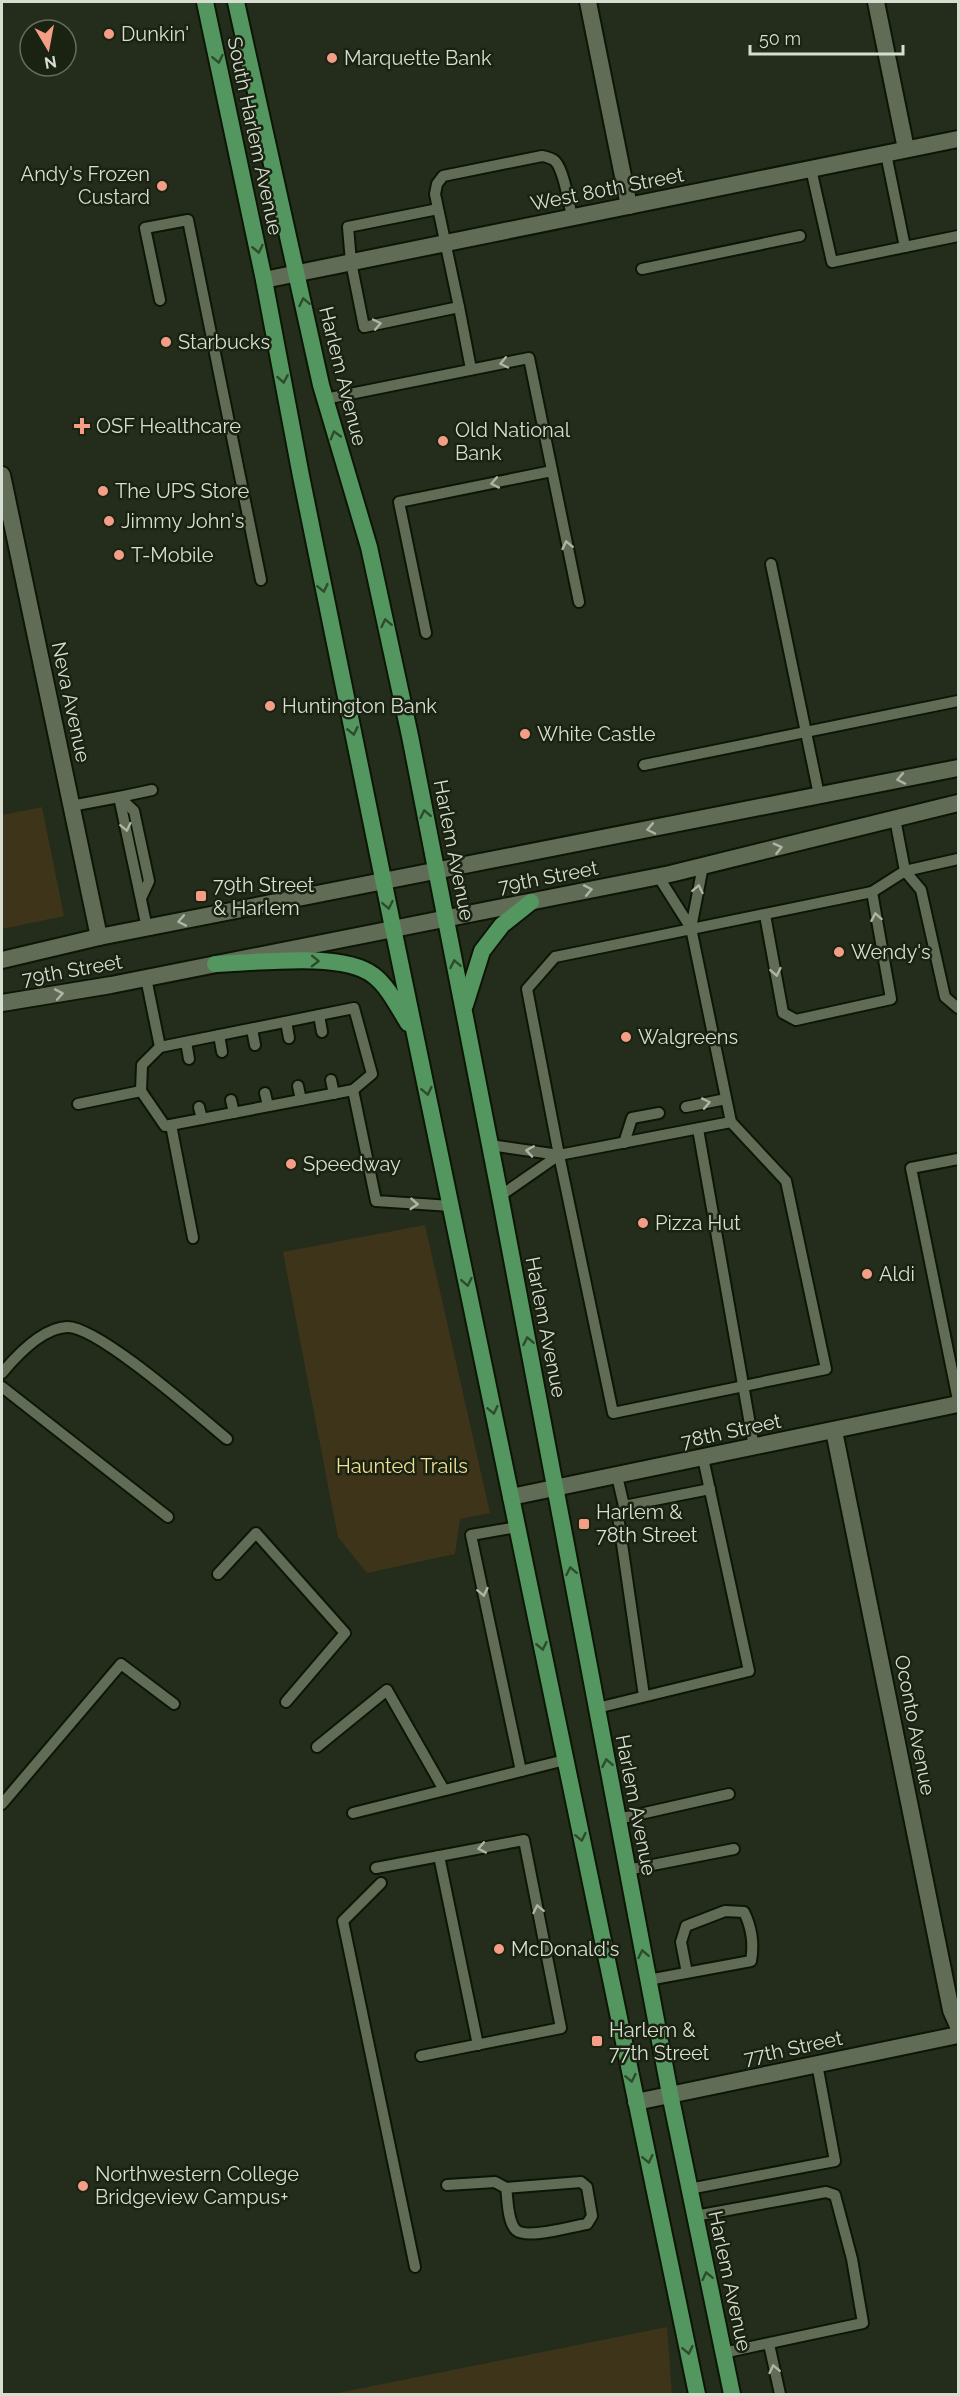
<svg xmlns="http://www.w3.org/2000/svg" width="960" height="2396" font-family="Raleway,sans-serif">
<rect width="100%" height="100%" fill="#242d1b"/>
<g fill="#3d3419">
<path d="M42,807L64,916L2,929V815Z"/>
<path d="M425,1225L490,1513L460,1519L455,1554L367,1573L338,1537L283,1252Z"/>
<path d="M667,2327L672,2394H333Z"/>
</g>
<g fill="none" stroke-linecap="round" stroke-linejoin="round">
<g stroke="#0d1505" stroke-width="14">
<g id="service">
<path d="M886,154L905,247"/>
<path d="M811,169L832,262L958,236"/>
<path d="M438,209L348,227L351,262L364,327L459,307L435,194L437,184L443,176L542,156C547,157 552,158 555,161C564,170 569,204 572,217"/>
<path d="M642,269L800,236"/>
<path d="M160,300L145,228L188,220L261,580"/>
<path d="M459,307L471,369"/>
<path d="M325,399L529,358L579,602"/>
<path d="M771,564L819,795"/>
<path d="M426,633L399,502L552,471"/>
<path d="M644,765L958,701"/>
<path d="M119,797L134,811L149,881L141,898"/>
<path d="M119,797L152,790"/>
<path d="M71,806L119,797L147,928"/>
<path d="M895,819L905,871L921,890L945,997L958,1008"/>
<path d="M658,876L691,928L703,866"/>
<path d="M765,915L783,1013L796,1020L891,999L872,892"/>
<path d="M691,928L731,1122L559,1155L527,989L555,957L872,892L905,871L958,859"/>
<path d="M146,978L160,1047L354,1008L372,1074L353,1090"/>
<path d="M319,1015L322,1032"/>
<path d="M286,1022L289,1038"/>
<path d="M252,1029L255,1045"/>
<path d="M219,1035L222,1052"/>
<path d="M186,1042L189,1059"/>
<path d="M331,1080L334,1094"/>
<path d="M298,1086L301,1100"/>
<path d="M141,1091L142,1065L160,1047"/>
<path d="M265,1093L268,1106"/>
<path d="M231,1100L234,1113"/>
<path d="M78,1104L141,1091L165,1126L353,1090L376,1201L451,1206"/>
<path d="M199,1107L202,1119"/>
<path d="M686,1107L726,1099"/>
<path d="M171,1125L193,1238"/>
<path d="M698,1129L754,1447"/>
<path d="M624,1143L632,1118L659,1113"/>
<path d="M490,1145L559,1155L500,1196"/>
<path d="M559,1155L613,1413L826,1369L786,1181L731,1122"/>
<path d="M958,1159L911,1168L958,1400"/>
<path d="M2,1373C17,1355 42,1328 67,1327C98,1326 199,1416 227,1439"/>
<path d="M2,1387L168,1517"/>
<path d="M617,1476L624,1506L618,1516L644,1696"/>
<path d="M624,1506L710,1489"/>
<path d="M517,1527L471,1535L521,1771"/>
<path d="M218,1574L256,1533L345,1633L286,1702"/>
<path d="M597,1708L749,1671L703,1458"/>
<path d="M317,1747L387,1690L444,1790"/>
<path d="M2,1804L121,1664L174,1704"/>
<path d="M353,1813L565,1760"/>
<path d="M618,1819L729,1794"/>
<path d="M439,1856L478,2045"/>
<path d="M376,1868L524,1840L561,2028L421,2056"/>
<path d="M627,1870L734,1849"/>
<path d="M381,1883L343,1921L415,2267"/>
<path d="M648,1980L751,1961C754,1944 752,1928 744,1912L725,1911L686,1926L681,1942L687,1973"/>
<path d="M447,2185L495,2182L506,2188C508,2199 507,2221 516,2230C527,2240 572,2226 587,2224L592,2216L587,2187L581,2182L506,2188"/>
<path d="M689,2189L835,2161L817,2064"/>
<path d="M695,2216L826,2192L835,2195L852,2259L863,2323L723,2353"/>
<path d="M769,2344L780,2394"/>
</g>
</g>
<g stroke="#0d1505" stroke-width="20">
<g id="minor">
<path d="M588,2L629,206"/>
<path d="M876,2L906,149"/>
<path d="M264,280L958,139"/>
<path d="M2,475L99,937"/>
<path d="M834,1431L951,2010L958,2026"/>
<path d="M511,1497L958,1404"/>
<path d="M636,2102L958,2035"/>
</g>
</g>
<g stroke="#0d1505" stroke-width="20">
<g id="secondary">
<path d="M2,960L99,937L958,768"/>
<path d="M2,1003L111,985L670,874L958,803"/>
</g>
</g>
<g stroke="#0d1505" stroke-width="20">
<g id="primary">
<path d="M205,2L264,280L301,476L393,928L697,2394"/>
<path d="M236,2L321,385L369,547L410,736L500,1196L670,2094L732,2394"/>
<path d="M215,964C254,963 342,951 373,975C388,986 398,1007 408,1023"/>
<path d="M465,1005L482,951L502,925L531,902"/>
</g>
</g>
<use href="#service" stroke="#616c57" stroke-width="10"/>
<use href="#minor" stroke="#616c57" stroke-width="16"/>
<use href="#secondary" stroke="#616c57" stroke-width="16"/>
<use href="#primary" stroke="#54965f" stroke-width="16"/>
</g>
<defs><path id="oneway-chevron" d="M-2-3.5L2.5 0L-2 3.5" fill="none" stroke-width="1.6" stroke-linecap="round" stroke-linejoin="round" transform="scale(1.5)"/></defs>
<g stroke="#2e4b2c">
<use href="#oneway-chevron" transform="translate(218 59) rotate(78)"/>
<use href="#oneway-chevron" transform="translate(258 249) rotate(78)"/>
<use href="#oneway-chevron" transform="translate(304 302) rotate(-102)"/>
<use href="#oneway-chevron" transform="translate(283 379) rotate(80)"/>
<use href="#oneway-chevron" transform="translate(335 435) rotate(-106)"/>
<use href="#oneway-chevron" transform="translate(323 588) rotate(78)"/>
<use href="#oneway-chevron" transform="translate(386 623) rotate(-102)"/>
<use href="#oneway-chevron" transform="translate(353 731) rotate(78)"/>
<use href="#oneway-chevron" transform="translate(425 814) rotate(-101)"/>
<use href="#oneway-chevron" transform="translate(388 905) rotate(79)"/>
<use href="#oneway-chevron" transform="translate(315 961) rotate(1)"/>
<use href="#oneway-chevron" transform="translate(455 964) rotate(-101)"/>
<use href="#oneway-chevron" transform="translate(427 1091) rotate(78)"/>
<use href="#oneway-chevron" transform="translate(467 1282) rotate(79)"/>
<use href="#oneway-chevron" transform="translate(528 1341) rotate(-101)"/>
<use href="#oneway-chevron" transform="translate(493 1410) rotate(78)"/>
<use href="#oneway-chevron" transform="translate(571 1571) rotate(-101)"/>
<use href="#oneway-chevron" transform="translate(542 1646) rotate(78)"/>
<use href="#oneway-chevron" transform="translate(607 1763) rotate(-101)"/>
<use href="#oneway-chevron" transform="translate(581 1837) rotate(78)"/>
<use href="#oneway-chevron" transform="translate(643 1954) rotate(-101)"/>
<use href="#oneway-chevron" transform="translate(631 2078) rotate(78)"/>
<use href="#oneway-chevron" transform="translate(648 2159) rotate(78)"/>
<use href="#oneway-chevron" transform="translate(707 2276) rotate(-102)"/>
<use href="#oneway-chevron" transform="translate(688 2350) rotate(78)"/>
</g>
<g stroke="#aeb5a6">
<use href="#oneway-chevron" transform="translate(377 324) rotate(-12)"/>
<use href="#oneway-chevron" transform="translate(504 363) rotate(168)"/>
<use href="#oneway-chevron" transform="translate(495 483) rotate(169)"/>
<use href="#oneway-chevron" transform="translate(567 545) rotate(-102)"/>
<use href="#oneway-chevron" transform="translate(901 779) rotate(169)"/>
<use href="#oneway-chevron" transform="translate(126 827) rotate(78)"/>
<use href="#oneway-chevron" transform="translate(651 829) rotate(168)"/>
<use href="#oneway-chevron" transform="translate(778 848) rotate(-14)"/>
<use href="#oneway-chevron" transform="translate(698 889) rotate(-79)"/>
<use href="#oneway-chevron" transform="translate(588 890) rotate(-11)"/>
<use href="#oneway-chevron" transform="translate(876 917) rotate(-100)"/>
<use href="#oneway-chevron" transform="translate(182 921) rotate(169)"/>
<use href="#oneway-chevron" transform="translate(776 972) rotate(79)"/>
<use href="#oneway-chevron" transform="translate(59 994) rotate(-10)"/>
<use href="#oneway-chevron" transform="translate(706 1103) rotate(-11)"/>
<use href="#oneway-chevron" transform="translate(530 1151) rotate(-171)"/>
<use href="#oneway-chevron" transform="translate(414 1204) rotate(4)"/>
<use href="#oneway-chevron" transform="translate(483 1592) rotate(78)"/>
<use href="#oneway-chevron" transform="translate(482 1848) rotate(169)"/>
<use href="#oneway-chevron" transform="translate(538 1909) rotate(-101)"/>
<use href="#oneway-chevron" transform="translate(774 2369) rotate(-102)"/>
</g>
<g fill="#f49e87" stroke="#1a2311" stroke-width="2">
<circle cx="109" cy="34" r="6"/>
<circle cx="332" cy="58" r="6"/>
<circle cx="162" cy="186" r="6"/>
<circle cx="166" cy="342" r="6"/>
<path d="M79 417h6v6h6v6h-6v6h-6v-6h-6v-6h6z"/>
<circle cx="443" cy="441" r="6"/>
<circle cx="103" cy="491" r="6"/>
<circle cx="109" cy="521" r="6"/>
<circle cx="119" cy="555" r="6"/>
<circle cx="270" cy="706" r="6"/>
<circle cx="525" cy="734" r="6"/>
<rect x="195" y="890" width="12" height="12" rx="3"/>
<circle cx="839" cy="952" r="6"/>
<circle cx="626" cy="1037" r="6"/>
<circle cx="291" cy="1164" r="6"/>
<circle cx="643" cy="1223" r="6"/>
<circle cx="867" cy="1274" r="6"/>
<rect x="578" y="1518" width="12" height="12" rx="3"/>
<circle cx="499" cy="1949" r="6"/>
<rect x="591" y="2035" width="12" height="12" rx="3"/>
<circle cx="83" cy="2186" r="6"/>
</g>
<g text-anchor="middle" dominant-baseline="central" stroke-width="5" stroke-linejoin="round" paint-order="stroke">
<g font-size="20" fill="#d7ddd1" stroke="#1a2311" text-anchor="start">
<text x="121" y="34">Dunkin'</text>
<text x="344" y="58">Marquette Bank</text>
<text x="150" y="174" text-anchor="end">Andy's Frozen<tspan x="150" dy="23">Custard</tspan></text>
<text x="178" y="342">Starbucks</text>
<text x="96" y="426">OSF Healthcare</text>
<text x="455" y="430">Old National<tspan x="455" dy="23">Bank</tspan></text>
<text x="115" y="491">The UPS Store</text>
<text x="121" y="521">Jimmy John's</text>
<text x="131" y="555">T-Mobile</text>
<text x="282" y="706">Huntington Bank</text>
<text x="537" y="734">White Castle</text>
<text x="213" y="885">79th Street<tspan x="213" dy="23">&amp; Harlem</tspan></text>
<text x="851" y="952">Wendy's</text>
<text x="638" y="1037">Walgreens</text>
<text x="303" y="1164">Speedway</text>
<text x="655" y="1223">Pizza Hut</text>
<text x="879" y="1274">Aldi</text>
<text x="596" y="1512">Harlem &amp;<tspan x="596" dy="23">78th Street</tspan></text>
<text x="511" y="1949">McDonald's</text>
<text x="609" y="2030">Harlem &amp;<tspan x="609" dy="23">77th Street</tspan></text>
<text x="95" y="2174">Northwestern College<tspan x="95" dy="23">Bridgeview Campus+</tspan></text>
</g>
<g font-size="20" fill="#d7ddd1" stroke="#1a2311">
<text transform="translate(255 136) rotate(78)">South Harlem Avenue</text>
<text transform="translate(607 189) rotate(-11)">West 80th Street</text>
<text transform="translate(343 376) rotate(76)">Harlem Avenue</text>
<text transform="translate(71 702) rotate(78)">Neva Avenue</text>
<text transform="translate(454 850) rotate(79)">Harlem Avenue</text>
<text transform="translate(548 877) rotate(-11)">79th Street</text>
<text transform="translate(72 970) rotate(-10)">79th Street</text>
<text transform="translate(546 1327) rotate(79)">Harlem Avenue</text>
<text transform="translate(731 1431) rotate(-12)">78th Street</text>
<text transform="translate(915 1725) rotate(79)">Oconto Avenue</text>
<text transform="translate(636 1805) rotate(79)">Harlem Avenue</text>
<text transform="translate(793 2048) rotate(-12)">77th Street</text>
<text transform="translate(730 2281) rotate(78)">Harlem Avenue</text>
</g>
<g font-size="20" fill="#f5de96" stroke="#1a2311">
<text x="402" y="1466">Haunted Trails</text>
</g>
</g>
<rect width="960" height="2396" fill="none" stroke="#d7ddd1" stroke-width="6"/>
<g transform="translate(48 48) rotate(170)"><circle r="28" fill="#1a2311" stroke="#666d5e" stroke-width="1.5"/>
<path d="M0-4.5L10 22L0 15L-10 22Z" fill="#f49e87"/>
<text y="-9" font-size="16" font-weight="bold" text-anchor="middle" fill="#d7ddd1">N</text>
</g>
<path d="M750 45v9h153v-9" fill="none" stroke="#d7ddd1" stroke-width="3"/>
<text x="759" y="45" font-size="18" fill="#d7ddd1" stroke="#1a2311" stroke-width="4.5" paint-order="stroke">50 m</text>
</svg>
